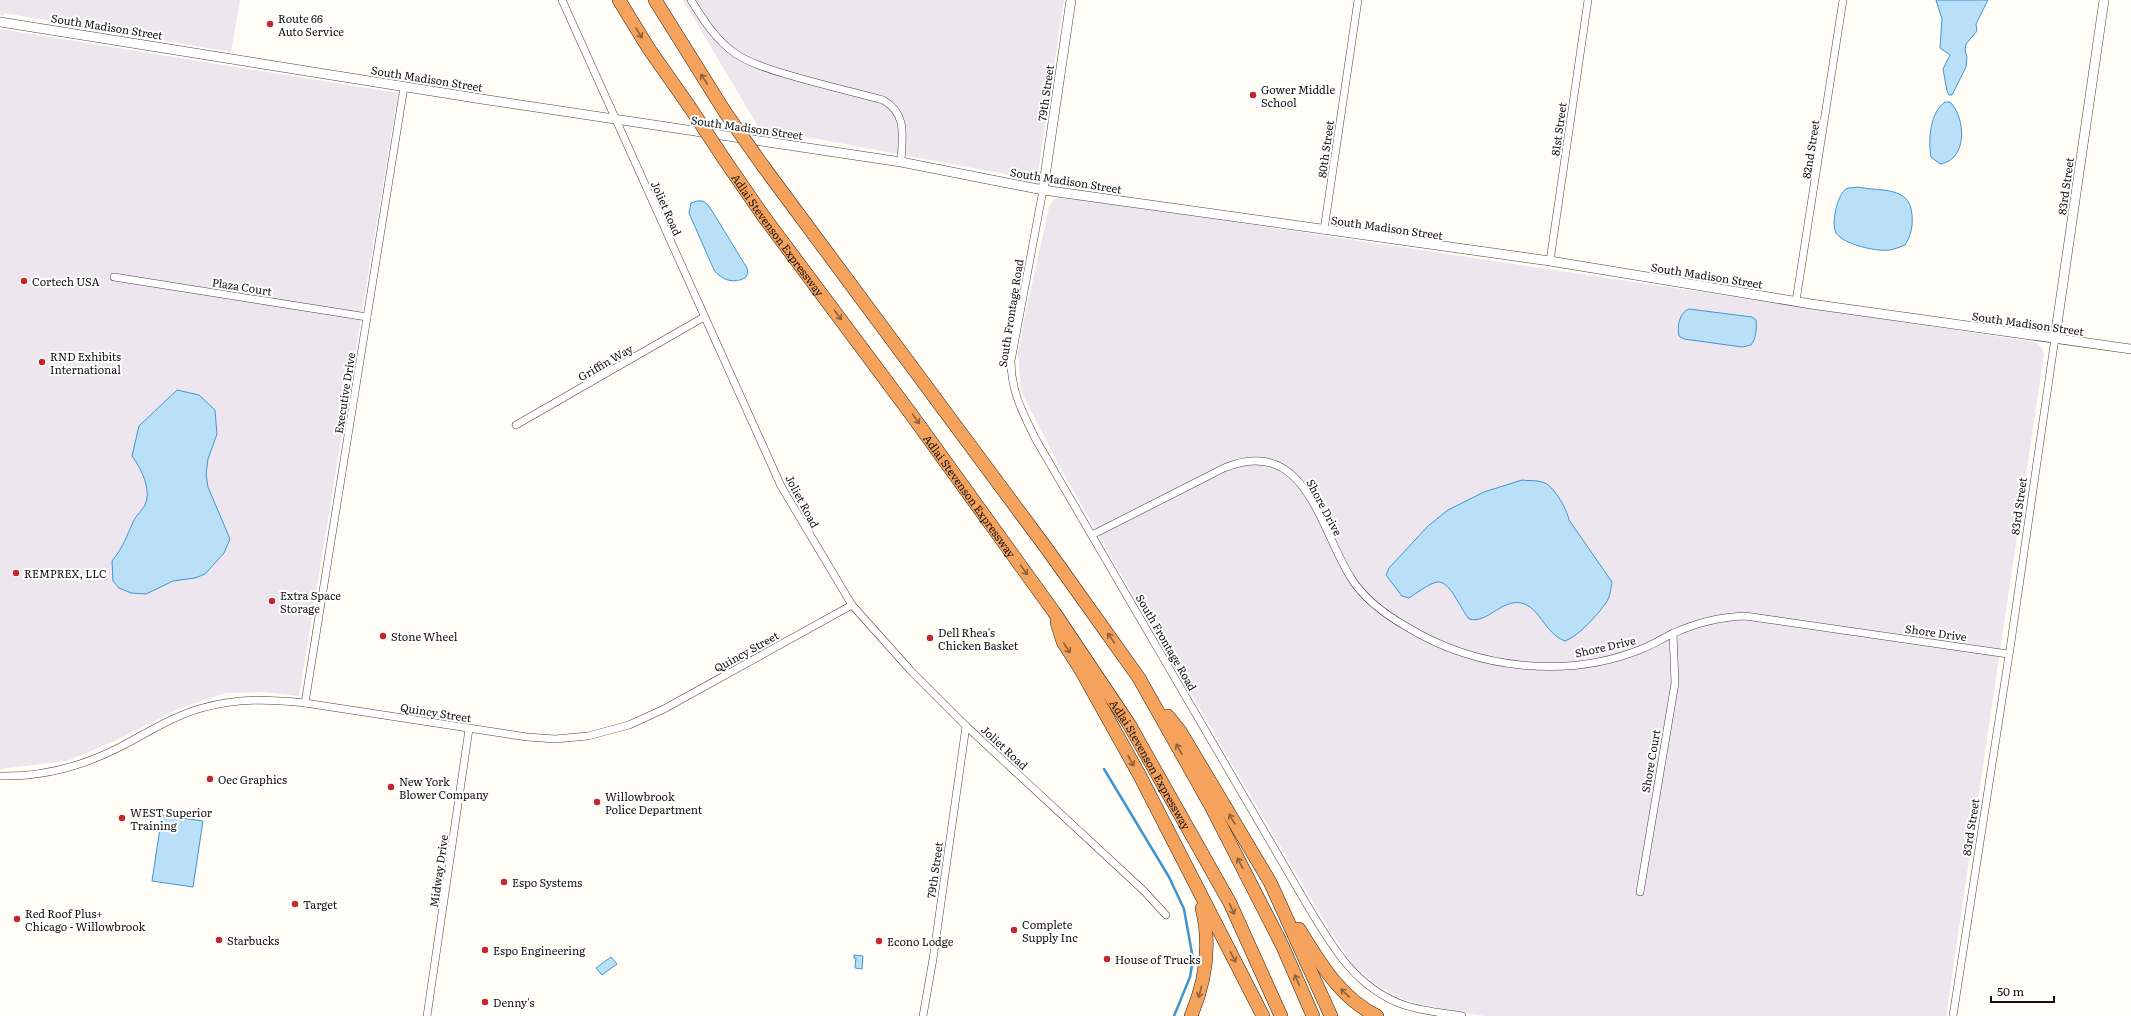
<svg xmlns="http://www.w3.org/2000/svg" width="2131" height="1016" font-family="Literata,serif">
<rect width="100%" height="100%" fill="#fffdf5"/>
<g fill="#eee6ef">
<path d="M0,0H240L231,52L4,13L3,16L0,15Z"/>
<path d="M683,0H1064L1037,180L759,128Z"/>
<path d="M0,29L398,93L299,696L264,692L226,693L178,709L119,739L67,761L0,769Z"/>
<path d="M1059,196L2036,342L2042,348L2044,354L1946,1016H1485L1449,1011L1405,1000L1380,987L1354,966L1329,929L1293,868L1114,562L1062,471L1021,391L1018,352L1025,316L1049,207L1053,200Z"/>
</g>
<g fill="#b9e0f7" stroke="#3f96cf">
<path d="M1936,0H1988L1976,24L1977,31L1966,44L1965,50L1967,57L1966,67L1952,95H1949L1947,91L1943,69L1950,55L1940,48L1942,19Z"/>
<path d="M1945,102H1950C1966,118 1968,160 1940,164L1931,157C1928,140 1930,112 1945,102Z"/>
<path d="M1858,187C1880,192 1910,185 1912,215C1913,226 1911,236 1905,245C1900,247 1895,249 1890,250C1876,252 1843,244 1836,233C1831,224 1837,195 1846,189C1849,187 1854,188 1858,187Z"/>
<path d="M697,201H703L709,206L747,268L748,273L745,278C733,284 722,280 714,270L689,213L691,203Z"/>
<path d="M1689,309L1752,317L1756,320C1757,328 1756,339 1751,345L1742,347L1684,339L1679,336C1677,326 1679,313 1689,309Z"/>
<path d="M177,390L199,395L215,410L217,434L208,459L206,474L208,487L230,539L224,553L205,574L195,578L173,581L146,594L131,593L119,588L113,581L112,561C124,546 126,537 134,520C137,515 142,510 145,505C152,490 141,468 132,456L139,426Z"/>
<path d="M1522,480C1528,481 1536,480 1542,482C1553,484 1567,509 1569,520L1612,582C1611,589 1610,597 1606,603C1597,615 1579,636 1565,641C1545,634 1540,607 1521,603C1501,599 1488,624 1469,619C1461,610 1450,580 1437,582C1428,584 1417,593 1409,598L1402,596L1386,575L1389,568L1428,526L1448,510L1484,492Z"/>
<path d="M162,815L203,821L193,887L152,881Z"/>
<path d="M854,955L863,956L862,969L855,968L856,958H854Z"/>
<path d="M611,957L617,964L602,975L596,968Z"/>
</g>
<g fill="none" stroke-linecap="round" stroke-linejoin="round">
<path stroke="#3f96cf" stroke-width="2.5" d="M1104,769L1169,877L1184,909L1193,959L1190,977L1174,1016"/>
<g stroke="#444" stroke-width="8">
<g id="minor">
<path d="M562,0L781,486L852,605L911,671L966,726L1144,891L1166,915"/>
<path d="M691,0C703,20 717,41 736,54C750,63 766,68 782,73C815,83 849,91 883,100C908,114 902,137 901,162"/>
<path d="M1043,190L1011,361C1011,391 1022,411 1035,438L1306,903C1331,945 1355,988 1404,1005C1422,1011 1443,1013 1462,1016"/>
<path d="M1324,230L1358,0"/>
<path d="M1550,261L1588,0"/>
<path d="M114,277L367,317"/>
<path d="M1796,301L1843,0"/>
<path d="M516,425L704,317"/>
<path d="M1092,535L1224,468C1305,434 1319,527 1351,578C1364,599 1386,615 1407,627C1476,669 1568,680 1644,648C1654,644 1663,638 1672,634C1695,623 1720,617 1745,616L2008,654"/>
<path d="M305,703L404,87"/>
<path d="M0,776C42,777 83,766 120,747C147,733 173,716 202,708C237,698 270,699 305,703L527,737L555,739L588,736L629,725L664,709L852,605"/>
<path d="M1640,892L1675,683L1673,633"/>
<path d="M427,1016L469,729"/>
<path d="M923,1016L933,959L966,726"/>
<path d="M1953,1016L2011,642L2055,338"/>
</g>
</g>
<g stroke="#444" stroke-width="10">
<g id="tertiary">
<path d="M0,22L488,100L901,162L1043,190L1550,261L1811,304L2131,349"/>
<path d="M1043,190L1071,0"/>
<path d="M2055,338L2104,0"/>
</g>
</g>
<g stroke="#222" stroke-width="14">
<g id="motorway">
<path d="M619,0L649,49L689,106"/>
<path d="M655,0L725,112"/>
<path id="s1" d="M724,159L764,217L911,414L1054,612L1129,724L1230,903L1281,1016"/>
<path d="M763,166L1047,549L1139,678L1211,806L1282,945L1313,1016"/>
<path d="M1057,623L1063,642L1081,670L1140,776L1263,1016"/>
<path d="M1168,716L1180,731L1270,882L1331,1016"/>
<path d="M1299,929C1320,963 1340,998 1377,1016"/>
<path d="M1191,1016C1206,981 1211,945 1202,908"/>
</g>
</g>
<use href="#minor" stroke="#fff" stroke-width="7"/>
<use href="#tertiary" stroke="#fff" stroke-width="9"/>
<use href="#motorway" stroke="#f5a25d" stroke-width="13"/>
<g stroke="#222" stroke-width="14" stroke-linecap="butt">
<g id="motorway-bridge">
<path d="M689,106L724,159"/>
<path d="M725,112L763,166"/>
</g>
</g>
<use href="#motorway-bridge" stroke="#f5a25d" stroke-width="13"/>
</g>
<defs><path id="oneway-shaft" d="M-6 0H5M1.5-3L5.5 0L1.5 3" fill="none" stroke-width="1.6" stroke-linecap="round" stroke-linejoin="round"/></defs>
<g stroke="#8e613b">
<use href="#oneway-shaft" transform="translate(639 33) rotate(58)"/>
<use href="#oneway-shaft" transform="translate(704 79) rotate(-123)"/>
<use href="#oneway-shaft" transform="translate(838 315) rotate(53)"/>
<use href="#oneway-shaft" transform="translate(916 419) rotate(54)"/>
<use href="#oneway-shaft" transform="translate(1024 570) rotate(54)"/>
<use href="#oneway-shaft" transform="translate(1111 638) rotate(-125)"/>
<use href="#oneway-shaft" transform="translate(1067 648) rotate(57)"/>
<use href="#oneway-shaft" transform="translate(1179 749) rotate(-119)"/>
<use href="#oneway-shaft" transform="translate(1131 761) rotate(61)"/>
<use href="#oneway-shaft" transform="translate(1232 819) rotate(-121)"/>
<use href="#oneway-shaft" transform="translate(1240 863) rotate(-117)"/>
<use href="#oneway-shaft" transform="translate(1232 909) rotate(65)"/>
<use href="#oneway-shaft" transform="translate(1233 957) rotate(63)"/>
<use href="#oneway-shaft" transform="translate(1297 980) rotate(-114)"/>
<use href="#oneway-shaft" transform="translate(1200 992) rotate(105)"/>
<use href="#oneway-shaft" transform="translate(1345 993) rotate(-136)"/>
</g>
<g fill="#c4262e" stroke="#fff" stroke-width="1.5">
<circle cx="270" cy="24" r="4"/>
<circle cx="1253" cy="95" r="4"/>
<circle cx="24" cy="281" r="4"/>
<circle cx="42" cy="362" r="4"/>
<circle cx="16" cy="573" r="4"/>
<circle cx="272" cy="601" r="4"/>
<circle cx="383" cy="636" r="4"/>
<circle cx="930" cy="638" r="4"/>
<circle cx="210" cy="779" r="4"/>
<circle cx="391" cy="787" r="4"/>
<circle cx="597" cy="802" r="4"/>
<circle cx="122" cy="818" r="4"/>
<circle cx="504" cy="882" r="4"/>
<circle cx="295" cy="904" r="4"/>
<circle cx="17" cy="919" r="4"/>
<circle cx="1014" cy="930" r="4"/>
<circle cx="219" cy="940" r="4"/>
<circle cx="879" cy="941" r="4"/>
<circle cx="485" cy="950" r="4"/>
<circle cx="1107" cy="959" r="4"/>
<circle cx="485" cy="1002" r="4"/>
</g>
<g text-anchor="middle" dominant-baseline="central" stroke-width="4" stroke-linejoin="round" paint-order="stroke">
<g font-size="11" fill="#111" stroke="#fff" text-anchor="start">
<text x="278" y="18">Route 66<tspan x="278" dy="13">Auto Service</tspan></text>
<text x="1261" y="89">Gower Middle<tspan x="1261" dy="13">School</tspan></text>
<text x="32" y="281">Cortech USA</text>
<text x="50" y="356">RND Exhibits<tspan x="50" dy="13">International</tspan></text>
<text x="24" y="573">REMPREX, LLC</text>
<text x="280" y="595">Extra Space<tspan x="280" dy="13">Storage</tspan></text>
<text x="938" y="632">Dell Rhea's<tspan x="938" dy="13">Chicken Basket</tspan></text>
<text x="391" y="636">Stone Wheel</text>
<text x="218" y="779">Oec Graphics</text>
<text x="399" y="781">New York<tspan x="399" dy="13">Blower Company</tspan></text>
<text x="605" y="796">Willowbrook<tspan x="605" dy="13">Police Department</tspan></text>
<text x="130" y="812">WEST Superior<tspan x="130" dy="13">Training</tspan></text>
<text x="512" y="882">Espo Systems</text>
<text x="303" y="904">Target</text>
<text x="25" y="913">Red Roof Plus+<tspan x="25" dy="13">Chicago - Willowbrook</tspan></text>
<text x="1022" y="924">Complete<tspan x="1022" dy="13">Supply Inc</tspan></text>
<text x="227" y="940">Starbucks</text>
<text x="887" y="941">Econo Lodge</text>
<text x="493" y="950">Espo Engineering</text>
<text x="1115" y="959">House of Trucks</text>
<text x="493" y="1002">Denny's</text>
</g>
<g font-size="11" fill="#111" stroke="#fff">
<text transform="translate(107 26) rotate(9)">South Madison Street</text>
<text transform="translate(427 78) rotate(9)">South Madison Street</text>
<text transform="translate(1045 93) rotate(-82)">79th Street</text>
<text transform="translate(747 127) rotate(8)">South Madison Street</text>
<text transform="translate(1558 129) rotate(-82)">81st Street</text>
<text transform="translate(1325 149) rotate(-82)">80th Street</text>
<text transform="translate(1810 149) rotate(-81)">82nd Street</text>
<text transform="translate(1066 180) rotate(9)">South Madison Street</text>
<text transform="translate(2065 186) rotate(-82)">83rd Street</text>
<text transform="translate(667 208) rotate(66)">Joliet Road</text>
<text transform="translate(1387 227) rotate(8)">South Madison Street</text>
<text stroke="none"><textPath href="#s1" startOffset="93">Adlai Stevenson Expressway</textPath></text>
<text transform="translate(1707 275) rotate(9)">South Madison Street</text>
<text transform="translate(242 286) rotate(9)">Plaza Court</text>
<text transform="translate(1010 313) rotate(-81)">South Frontage Road</text>
<text transform="translate(2028 323) rotate(8)">South Madison Street</text>
<text transform="translate(605 362) rotate(-30)">Griffin Way</text>
<text transform="translate(344 393) rotate(-81)">Executive Drive</text>
<text stroke="none"><textPath href="#s1" startOffset="417">Adlai Stevenson Expressway</textPath></text>
<text transform="translate(803 501) rotate(62)">Joliet Road</text>
<text transform="translate(2018 506) rotate(-82)">83rd Street</text>
<text transform="translate(1325 507) rotate(62)">Shore Drive</text>
<text transform="translate(1936 632) rotate(8)">Shore Drive</text>
<text transform="translate(1167 642) rotate(60)">South Frontage Road</text>
<text transform="translate(1605 646) rotate(-13)">Shore Drive</text>
<text transform="translate(746 651) rotate(-29)">Quincy Street</text>
<text transform="translate(436 712) rotate(9)">Quincy Street</text>
<text transform="translate(1005 747) rotate(43)">Joliet Road</text>
<text transform="translate(1650 761) rotate(-80)">Shore Court</text>
<text stroke="none"><textPath href="#s1" startOffset="741">Adlai Stevenson Expressway</textPath></text>
<text transform="translate(1970 827) rotate(-81)">83rd Street</text>
<text transform="translate(934 870) rotate(-82)">79th Street</text>
<text transform="translate(438 871) rotate(-82)">Midway Drive</text>
</g>
</g>
<path d="M1991 996v6h63v-6" fill="none" stroke="#111111" stroke-width="2"/>
<text x="1997" y="996" font-size="12" fill="#111111" stroke="#ffffff" stroke-width="3" paint-order="stroke">50 m</text>
</svg>
